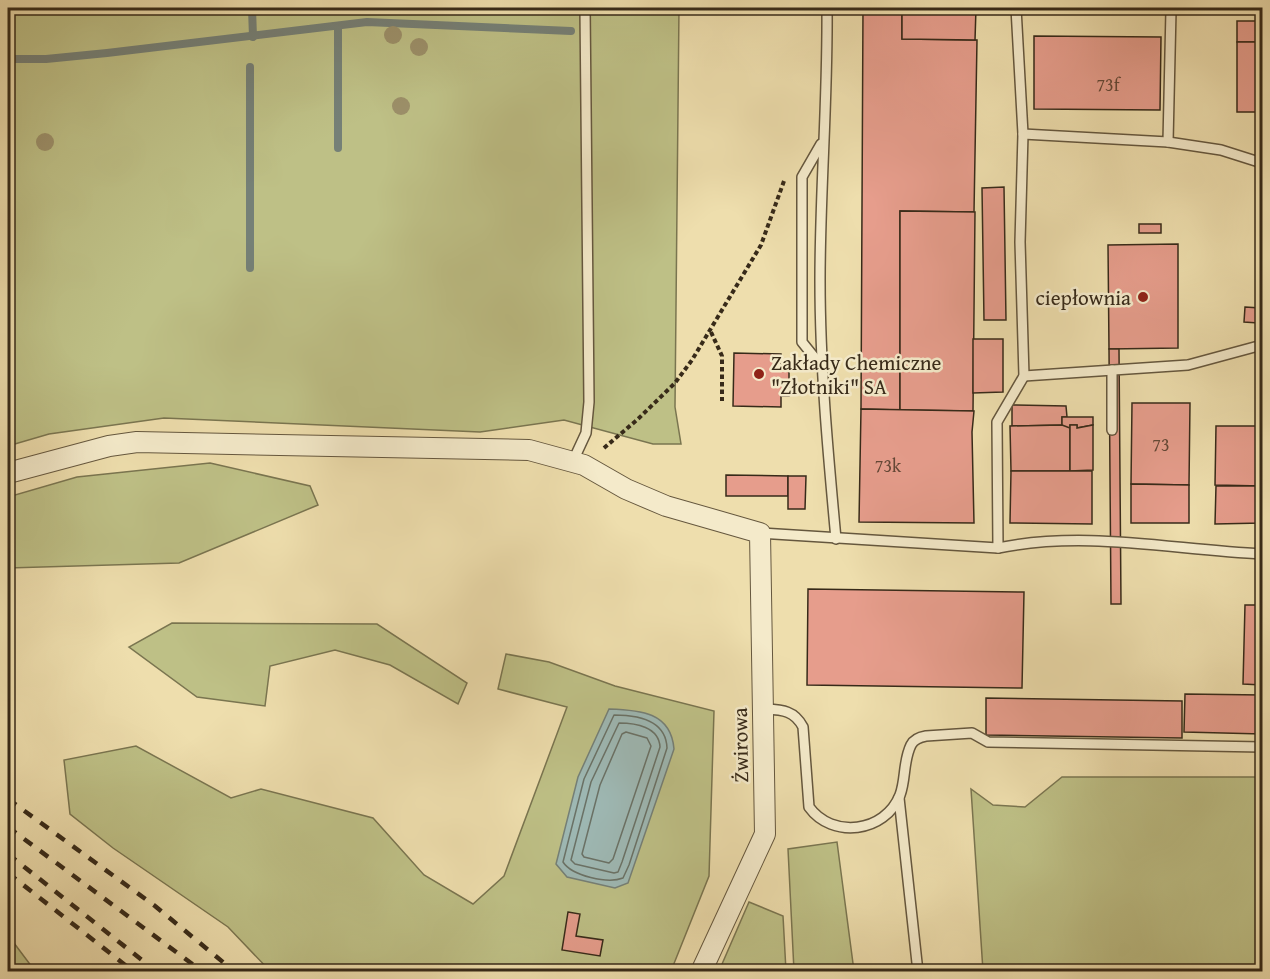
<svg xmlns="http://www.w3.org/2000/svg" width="1270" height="979" font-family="'Gentium Book Plus',serif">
<rect width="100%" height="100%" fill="#eedead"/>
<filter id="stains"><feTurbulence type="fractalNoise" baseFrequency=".00333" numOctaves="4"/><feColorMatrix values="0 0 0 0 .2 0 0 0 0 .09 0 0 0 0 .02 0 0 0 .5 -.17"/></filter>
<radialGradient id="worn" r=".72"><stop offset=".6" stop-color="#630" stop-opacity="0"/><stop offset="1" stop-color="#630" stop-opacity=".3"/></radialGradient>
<g fill="#bec086" stroke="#7a7550" stroke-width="1.5">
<path d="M8,8H679L675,407L681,444H653L564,420L480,432L164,418L49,434L8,446Z"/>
<path d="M210,463L310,486L318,505L179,563L8,568V497L77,477Z"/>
<path d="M172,623L377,624L467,683L458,704L390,665L335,650L270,666L265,706L197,697L129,647Z"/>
<path d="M506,654L549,662L615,686L714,711L709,876L671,971H270L228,927L113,848L70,814L64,760L136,746L231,798L261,789L373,818L424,875L473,904L504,876L567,707L498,689Z"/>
<path d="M1062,777H1262V971H983L971,789L993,805L1025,807Z"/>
<path d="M837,842L854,971H794L788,849Z"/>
<path d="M749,902L783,916L786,971H719Z"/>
<path d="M8,935L35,971H8Z"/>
</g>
<path fill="#9eb9b5" stroke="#758077" stroke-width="1.5" d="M609,709C640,710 671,712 674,749L628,883L615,888L567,877L556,864L578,777Z"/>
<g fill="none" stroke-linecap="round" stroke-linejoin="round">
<g stroke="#6a7267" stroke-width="1.5">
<path d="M614,715C638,715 666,720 667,748L629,865L623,878C608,884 572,876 563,862L584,779Z"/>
<path d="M619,723C636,723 659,727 660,747L622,862L618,872L614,873L575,864L571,860L591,782Z"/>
<path d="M626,732L647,738L651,746L613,859L609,863L584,857L582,854L600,785L622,734Z"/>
</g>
<g stroke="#758077" stroke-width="8">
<path d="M252,8L253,37"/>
<path d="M338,26V148"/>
<path d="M8,59H46L107,53L367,22L571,31"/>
<path d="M250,268V67"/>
</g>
</g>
<g fill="#e69d8c" stroke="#372a19" stroke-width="1.5">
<path d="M863,8H902V39L977,40L974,212L900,211V410L861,409Z"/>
<path d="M902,8H976L975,40L902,39Z"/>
<rect x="1237" y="21" width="25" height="21"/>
<path d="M1034,36L1161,37L1160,110L1034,109Z"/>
<rect x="1237" y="42" width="25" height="70"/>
<path d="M1004,187L1006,320H984L982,188Z"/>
<path d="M900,211L975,212L973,411L900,410Z"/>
<rect x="1139" y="224" width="22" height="9"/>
<path d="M1178,244V348L1109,349L1108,245Z"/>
<path d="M1245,307L1260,308L1258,323L1244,322Z"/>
<path d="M973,339H1003V392L973,393Z"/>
<path d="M1109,349H1119L1121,604H1111Z"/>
<path d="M734,353L781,354V365H789V396H781V407L733,406Z"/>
<path d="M1132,403H1190L1189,485L1131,484Z"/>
<path d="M1012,405L1066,406L1067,417H1062V425L1012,426Z"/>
<path d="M861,409L974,411L972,432L974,523L859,522Z"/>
<path d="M1062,417H1093V425L1077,428V425H1070V428H1065L1062,427Z"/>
<path d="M1062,425L1070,428V471H1011L1010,426Z"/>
<path d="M1070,425H1077V428L1093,425V470L1070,471Z"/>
<path d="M1216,426H1262V486L1215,485Z"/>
<path d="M1011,471H1092V524L1010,523Z"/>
<path d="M726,475L788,476V496H726Z"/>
<path d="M788,476H806L805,509H788Z"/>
<path d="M1131,484L1189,485V523H1131Z"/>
<path d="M1216,486H1262V523L1215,524Z"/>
<path d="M808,589L1024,592L1022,688L807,685Z"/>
<path d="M1245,605H1262V685L1243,684Z"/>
<path d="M1185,694L1262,695V734L1184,732Z"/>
<path d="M986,698L1182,701V738L986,735Z"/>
<path d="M568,912L580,914L576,936L603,940L600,956L562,950Z"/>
</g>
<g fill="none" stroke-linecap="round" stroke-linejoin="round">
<g stroke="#65573e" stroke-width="12">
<g id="lane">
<path d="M827,8C828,98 820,189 820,280C820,367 828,453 836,539"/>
<path d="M1023,134L1168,142L1171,10L1166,8"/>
<path d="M1168,142L1221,150L1262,163"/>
<path d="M821,144L802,177V342L823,368"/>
<path d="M1024,376L1188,365L1262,345"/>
<path d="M1112,430V370"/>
<path d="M573,461L586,433L589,402L585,8"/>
<path d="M760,533L998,548L997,422L1024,376L1020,242L1023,134L1016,8"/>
<path d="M998,548C1087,530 1173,550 1262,554"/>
<path d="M764,709C782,710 794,710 803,727L809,807C832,839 885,833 900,795C906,779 903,761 911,745C914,739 920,737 926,736L972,733L988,742L1262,747"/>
<path d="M899,798L918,972"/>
</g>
</g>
<g stroke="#65573e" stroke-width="22">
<path id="street" d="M8,473L109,446L137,442L529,450L584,465L626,489L666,506L760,533L765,834L701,972"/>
</g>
<g stroke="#372a19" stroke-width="4" stroke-dasharray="4.5 3" stroke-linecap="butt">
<path d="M711,332L722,356V401"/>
<path d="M604,448L638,419L675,383L692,360L761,245L784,181"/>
</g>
<use href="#lane" stroke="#f4eaca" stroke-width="9"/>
<use href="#street" stroke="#f4eaca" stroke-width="20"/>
<g stroke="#372a19" stroke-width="4.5" stroke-dasharray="10 10" stroke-linecap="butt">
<path d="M8,799L155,906L235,972"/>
<path d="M8,827L203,972"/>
<path d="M8,854L157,972"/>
<path d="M8,873L134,972"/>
</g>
</g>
<g fill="#9c906a">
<circle cx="393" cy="35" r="9"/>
<circle cx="419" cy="47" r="9"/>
<circle cx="401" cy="106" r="9"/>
<circle cx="45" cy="142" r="9"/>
</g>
<g fill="#8f2418" stroke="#f4eaca" stroke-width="2">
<circle cx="1143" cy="297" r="6"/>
<circle cx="759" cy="374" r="6"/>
</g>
<g text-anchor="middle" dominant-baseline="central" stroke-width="5" stroke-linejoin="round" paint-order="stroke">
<g font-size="18" fill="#634736">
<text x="1108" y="84">73f</text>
<text x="1161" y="444">73</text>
<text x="888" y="465">73k</text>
</g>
<g font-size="21" fill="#372a19" stroke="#f4eaca" text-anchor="end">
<text x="1131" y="297">ciepłownia</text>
<text x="771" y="362" text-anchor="start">Zakłady Chemiczne<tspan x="771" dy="24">"Złotniki" SA</tspan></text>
</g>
<g font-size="21" fill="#372a19" stroke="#f4eaca">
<text transform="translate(740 745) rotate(-91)">Żwirowa</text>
</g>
</g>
<rect width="1270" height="979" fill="none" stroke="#eedead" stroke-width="30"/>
<rect x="9" y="9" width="1252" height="961" fill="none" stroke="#372a19" stroke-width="3"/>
<rect x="15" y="15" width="1240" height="949" fill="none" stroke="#372a19" stroke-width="1.5"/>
<rect width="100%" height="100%" filter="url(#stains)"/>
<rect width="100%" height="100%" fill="url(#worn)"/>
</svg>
